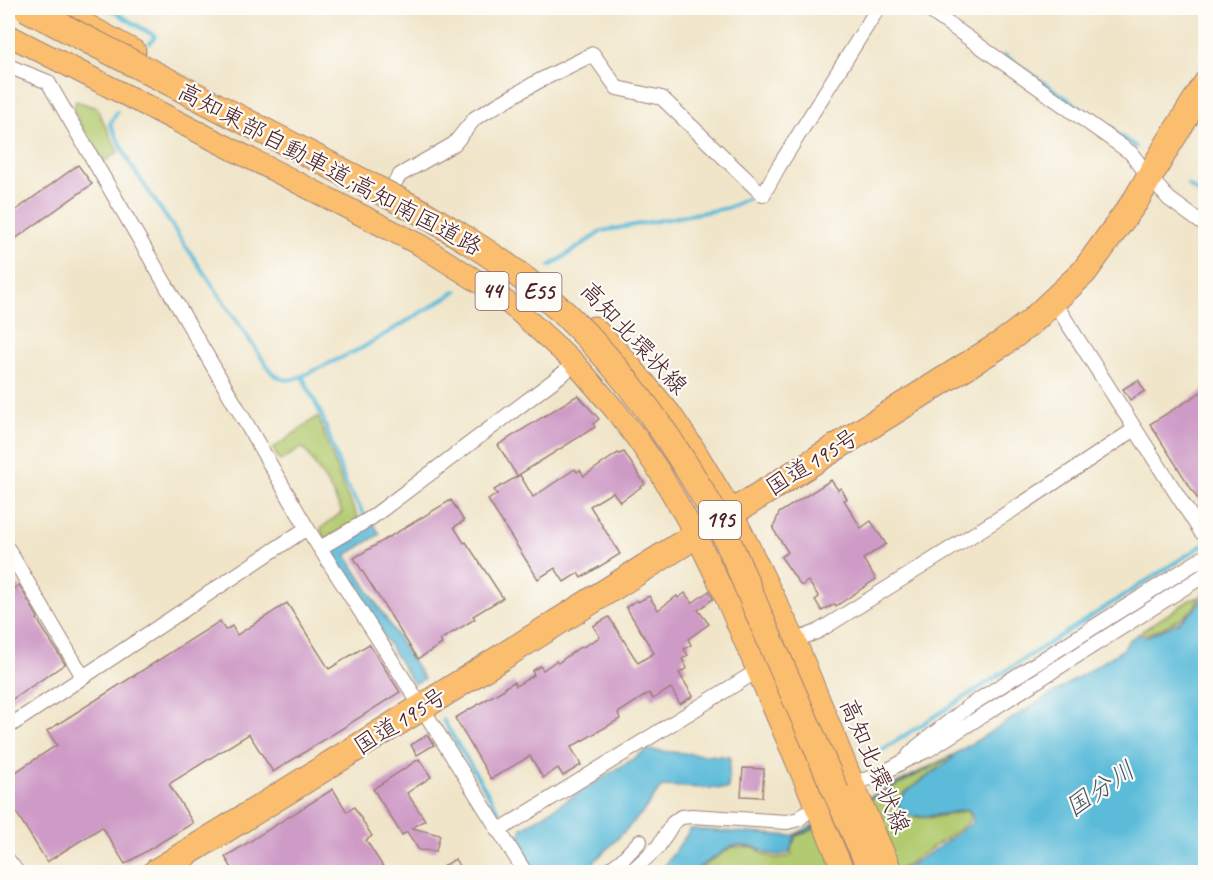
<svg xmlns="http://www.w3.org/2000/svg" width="1213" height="880" font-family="Caveat,'Klee One',sans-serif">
<rect width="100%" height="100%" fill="#fdfcf7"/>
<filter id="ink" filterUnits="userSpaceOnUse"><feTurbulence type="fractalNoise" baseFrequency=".0167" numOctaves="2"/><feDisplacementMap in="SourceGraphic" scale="12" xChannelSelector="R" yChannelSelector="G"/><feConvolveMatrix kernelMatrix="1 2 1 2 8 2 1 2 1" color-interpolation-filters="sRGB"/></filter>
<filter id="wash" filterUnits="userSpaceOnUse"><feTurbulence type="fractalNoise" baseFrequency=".008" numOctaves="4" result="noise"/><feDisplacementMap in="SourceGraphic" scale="24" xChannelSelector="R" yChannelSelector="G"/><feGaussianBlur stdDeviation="1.35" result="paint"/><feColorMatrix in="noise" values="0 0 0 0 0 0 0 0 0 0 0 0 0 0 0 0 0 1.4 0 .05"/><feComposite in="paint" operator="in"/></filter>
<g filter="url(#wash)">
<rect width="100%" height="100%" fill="#f0e5c9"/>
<g fill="#b2cb70" stroke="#7e754e" stroke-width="1.5">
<path d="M76,101L97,108L118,152L105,161L92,147L73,110Z"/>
<path d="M318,416L344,489L359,520L325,540L322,534L321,528L342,512L331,490L305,449L301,448L280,461L273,449Z"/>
<path d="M1200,597C1198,600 1195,606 1193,609C1184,619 1156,631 1144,635L1142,631L1190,600Z"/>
<path d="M952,756L953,758L904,793L897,802L901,812C922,823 947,815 969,810C972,821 967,823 960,829L896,872H695L732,847L756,848L763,854L775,858L792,856L791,848L796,836L806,833Z"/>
</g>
<g fill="#5bbbd9" stroke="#526d82" stroke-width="1.5">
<path d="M372,522L380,534L346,555L424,679L414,684L331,553L330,546Z"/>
<path d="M1205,592V872H899L933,851L973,822L972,815L968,809C955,812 912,823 902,811C901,810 899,804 898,802L905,793L953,758L952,756L806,832L796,835L789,853L777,855L767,853L755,847L737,845L730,847L692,872H660L691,829L792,836L955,754L1124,649L1129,640L1140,633L1143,638L1178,623L1193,611L1202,599V594Z"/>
<path d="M647,750L730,757L728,789L662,786L642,813L614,842L592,864L580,872H533L512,839L522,832L521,829Z"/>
</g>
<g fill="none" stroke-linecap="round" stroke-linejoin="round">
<g stroke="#5bbbd9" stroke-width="4">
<path d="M108,8L155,36L150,43"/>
<path d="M1004,55L1136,147"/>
<path d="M117,112L110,124L130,164L272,373C284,382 289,381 302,376L322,416L346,485L366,518"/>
<path d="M1188,185L1206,198"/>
<path d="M550,266L602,231L727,208L749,198"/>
<path d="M302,376L362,348L457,291"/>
<path d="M443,720L499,812"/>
<path d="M871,757L1206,543"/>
</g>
</g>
<g id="blocks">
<g fill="#ce9ac6">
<path d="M78,165L92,184L8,244V216Z"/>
<path d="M1138,380L1145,391L1130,400L1123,389Z"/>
<path d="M1206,389V512L1150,424Z"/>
<path d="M578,395L599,419L593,424L595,427L517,476L498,445Z"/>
<path d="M624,452L645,484L620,502L613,492L590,506L620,554L581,578L578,573L564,582L555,568L538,579L488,500L497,494L494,490L520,475L533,497L575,469L577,472L580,470L584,476L618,453L619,454Z"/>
<path d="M831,480L838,490L841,488L847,499L844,500L861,528L871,521L886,544L863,559L876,579L836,606L835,604L830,607V606L822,611L815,600L819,597L808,581L801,586L781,557L788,552L773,529L779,513Z"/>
<path d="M451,500L464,521L454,527L464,543L466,542L503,598L473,616L475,619L440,640L442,644L418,659L354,558Z"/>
<path d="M19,585L38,618L37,619L65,664L8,702V593Z"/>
<path d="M709,591L713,599L698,610L709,624L688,639L691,645L684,649L688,655L682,659L687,668L679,673L693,696L680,704L671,688L653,699L649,693L618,713L620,719L571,747L581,765L563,776L558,768L543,778L530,756L491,779L455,718L506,688L505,687L514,682L516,686L534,675L532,671L540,666L543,670L556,661L558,663L580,647L581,648L600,637L593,626L609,617L638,663L654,653L626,607L637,600L638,602L649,596L658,610L677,596L678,598L685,593L692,603Z"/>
<path d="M287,603L329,669L369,644L400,692L273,772L249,734L169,784L193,823L125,864L102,827L47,862L8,799V777L57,745L47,731L220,621L225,630L232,626L237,635Z"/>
<path d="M427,735L434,745L417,755L411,745Z"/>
<path d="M419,759L431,777L407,793L425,820L412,828L440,835L436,851L419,850L407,832L402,835L373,789Z"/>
<path d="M743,768L764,769L762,797L741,796Z"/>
<path d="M333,789L347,812L354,807L372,836L366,840L387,873H235L225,857Z"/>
<path d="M455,859L463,873H433Z"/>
</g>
</g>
</g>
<g filter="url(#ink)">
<use href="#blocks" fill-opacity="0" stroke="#9d827a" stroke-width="1.5"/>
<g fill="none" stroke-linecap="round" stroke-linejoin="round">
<g stroke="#9d827a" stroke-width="16">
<g id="street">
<path d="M926,8L1131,153L1150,178L1169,199L1206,226"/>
<path d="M8,66L48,82L307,528L412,692L525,872"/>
<path d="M393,185L400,175L454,144L475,118L537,82L593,54L617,88L662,98L763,195L779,166L878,8"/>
<path d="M1054,302L1201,532"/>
<path d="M320,548L371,518L565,372L574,362"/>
<path d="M8,549L83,677"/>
<path d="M795,640L817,632L1022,504L1135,429"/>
<path d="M8,727L307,528"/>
<path d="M909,755L918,746L969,706L1206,556"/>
<path d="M853,782L876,777L904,761L928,750L1206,574"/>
<path d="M498,831L757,671"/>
<path d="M8,860L17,872"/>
<path d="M606,872L621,861L640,841"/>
<path d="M631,872L658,847L673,823L681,817L692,816L787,822L799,819L807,812L816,809"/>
</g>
</g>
<g stroke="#9d827a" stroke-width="23">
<g id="primary">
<path d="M57,8L135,51"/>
<path d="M8,35L420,245L490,289L518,311L574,362L615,410L638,440L659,471L696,535L723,591L844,872"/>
<path d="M594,327L624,358L670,413L693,447L732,512L795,640L858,795L892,872"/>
</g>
</g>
<g stroke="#9d827a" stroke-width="28">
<g id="highway">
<path d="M836,792L872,872"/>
<path d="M156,872C440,698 720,519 1003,343L1031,322L1084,272L1136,200L1169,143L1206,84"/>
</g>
</g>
<use href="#street" stroke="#fff" stroke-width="14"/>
<use href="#primary" stroke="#fbbe6e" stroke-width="21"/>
<use href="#highway" stroke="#fbbe6e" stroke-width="26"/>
<g stroke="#9d827a" stroke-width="28" stroke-linecap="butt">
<path id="highway-bridge" d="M26,8L421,212C464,238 507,263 545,296C611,353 664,426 707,501C728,537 744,579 760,617C785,675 811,733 836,792"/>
</g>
<use href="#highway-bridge" stroke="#fbbe6e" stroke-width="26"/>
</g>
</g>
<g text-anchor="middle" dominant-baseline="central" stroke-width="4.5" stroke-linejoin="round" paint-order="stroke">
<g fill="#fdfcf7" stroke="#806168" stroke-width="1.5">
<rect x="475.5" y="272" width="33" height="38" rx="4.5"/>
<rect x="516.5" y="273" width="45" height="38" rx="4.5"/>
<rect x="699" y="501" width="42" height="38" rx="4.5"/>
</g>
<g font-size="22" font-weight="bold" fill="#4a1f2b">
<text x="492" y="291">44</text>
<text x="539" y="292">E55</text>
<text x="720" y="520">195</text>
</g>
<g font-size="24" fill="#4a1f2b" stroke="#fdfcf7">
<text transform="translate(330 169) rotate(28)">高知東部自動車道;高知南国道路</text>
<text transform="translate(634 338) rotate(47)">高知北環状線</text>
<text transform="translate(812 462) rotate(-32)">国道195号</text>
<text transform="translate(400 721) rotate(-32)">国道195号</text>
<text transform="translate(875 766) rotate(67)">高知北環状線</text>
</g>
<g font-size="26" font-style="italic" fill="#505668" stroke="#fdfcf7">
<text transform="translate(1100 789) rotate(-34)">国分川</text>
</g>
</g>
<rect width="1213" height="880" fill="none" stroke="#fdfcf7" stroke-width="30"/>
</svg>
